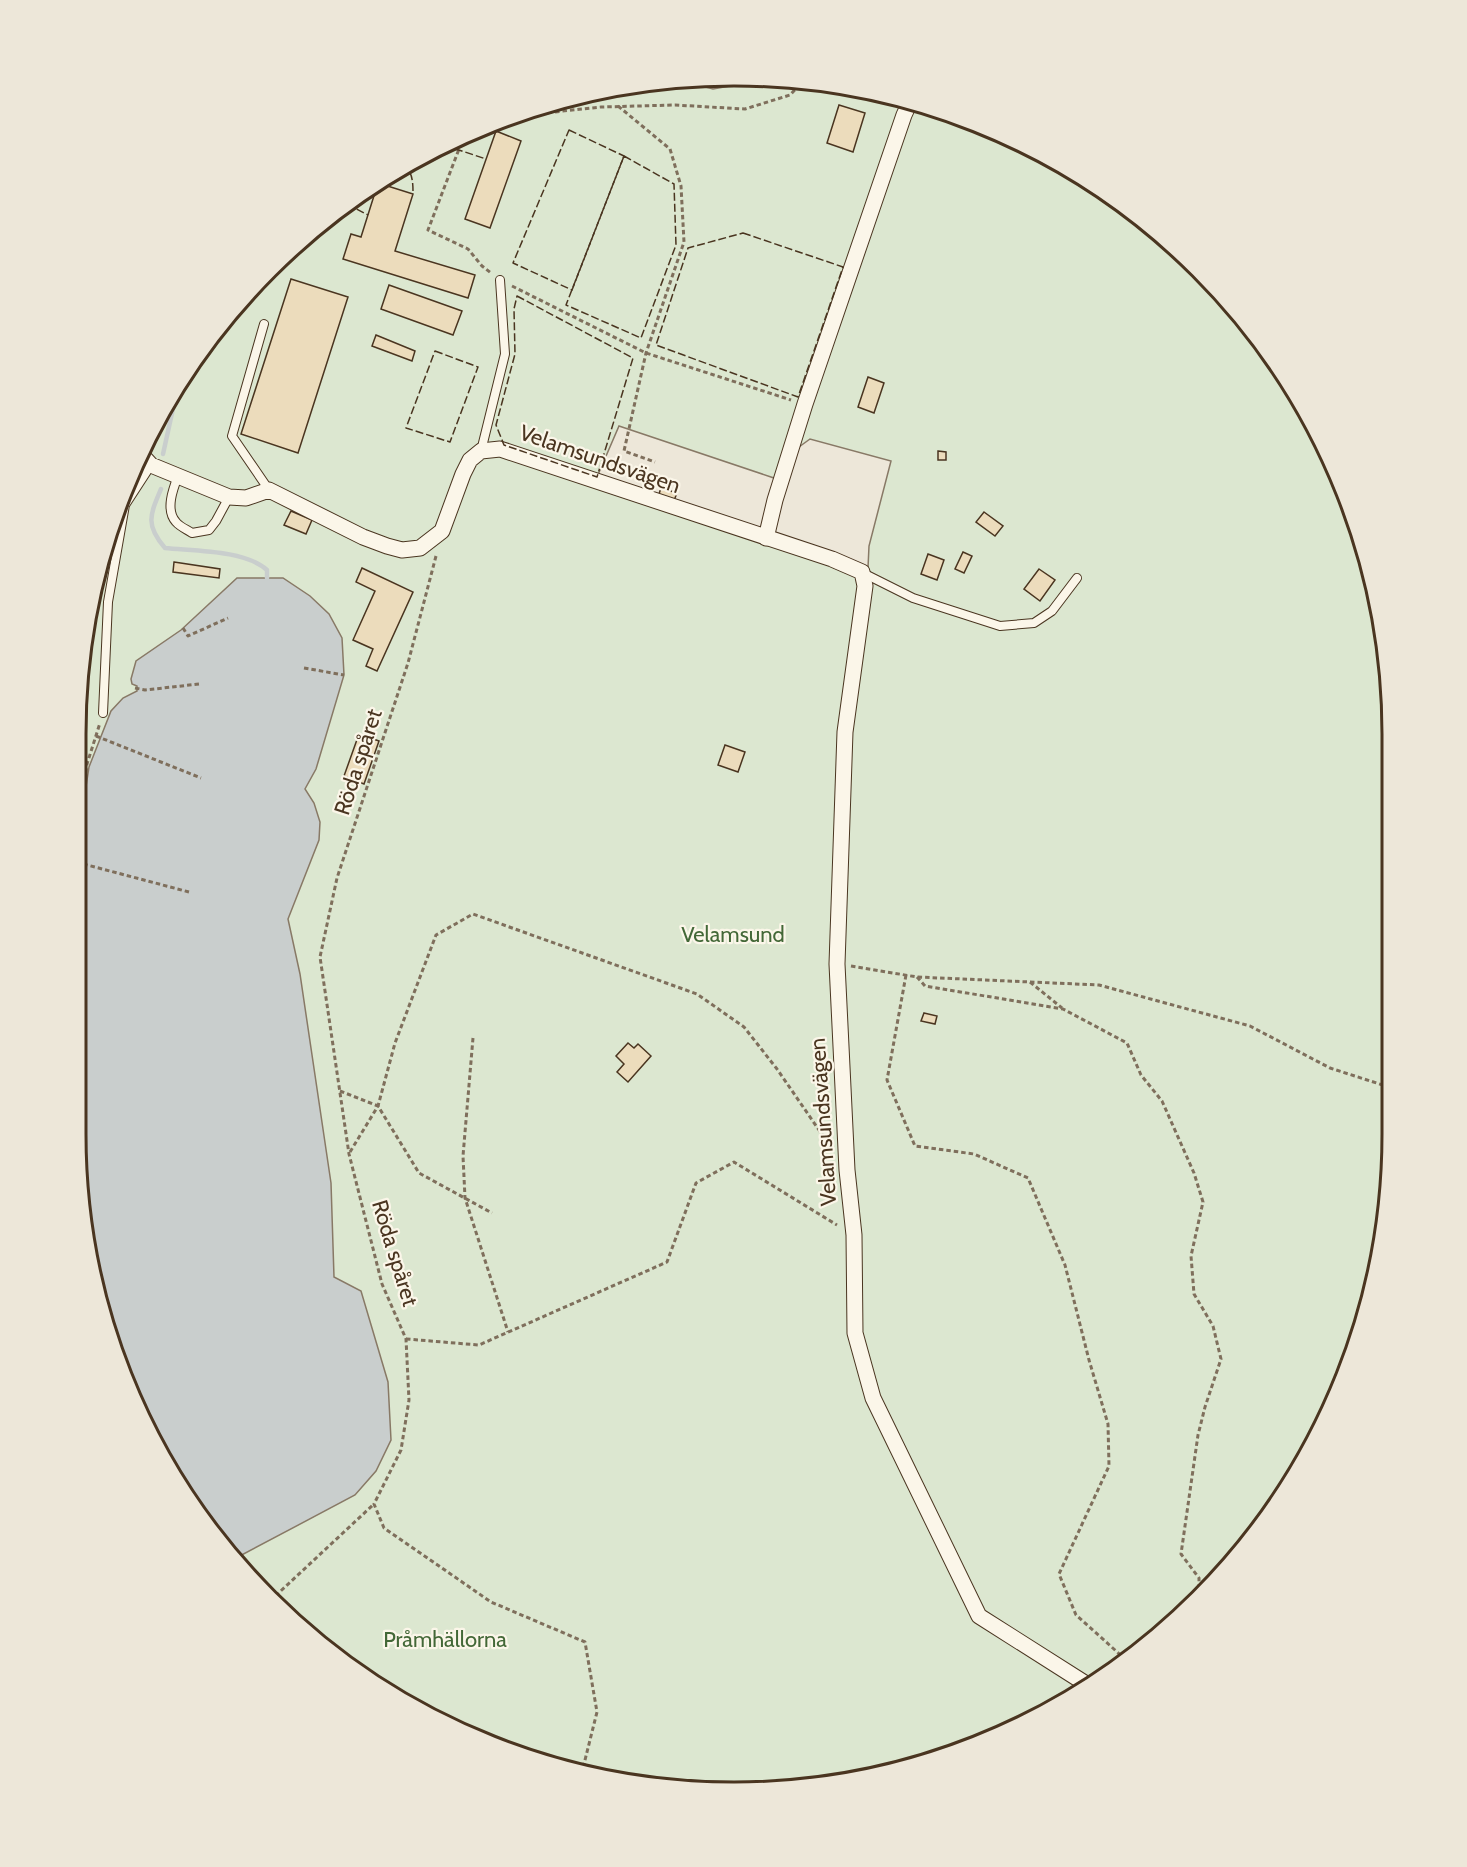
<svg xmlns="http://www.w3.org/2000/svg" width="1467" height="1867" font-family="Cabin,sans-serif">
<rect width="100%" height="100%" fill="#fbf6e9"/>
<path fill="#dce7d0" stroke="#887966" stroke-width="1.5" d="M776,76L904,97L1024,143L1134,211L1228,299L1304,404L1357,522L1391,690L1392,1134L1379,1262L1342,1385L1281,1500L1168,1628L1063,1704L904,1769L734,1792L563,1770L405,1704L268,1599L163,1463L98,1304L75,1134L76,691L110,522L143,442L211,332L299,239L404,163L521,110L647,81Z"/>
<path fill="#ede7d9" stroke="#887966" stroke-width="1.5" d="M619,426L774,478L788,455L810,439L891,461L869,546L868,568L597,477Z"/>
<g fill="#c9cecd" stroke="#887966" stroke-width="1.5">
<path d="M776,76L781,77L713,89L679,80H666Z"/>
<path d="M237,578H283L310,596L329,614L342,638L344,675L316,769L305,789L314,803L320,822L319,840L288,919L300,974L331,1183L334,1277L361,1291L388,1382L391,1440L376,1471L355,1495L236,1558L163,1463L98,1304L75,1134L76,852L89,767L111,711L123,698L137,691V686L132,684L131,679L136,661L181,630Z"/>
</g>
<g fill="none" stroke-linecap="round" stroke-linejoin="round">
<g stroke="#c9cecd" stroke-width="4.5">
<path d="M163,454L178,386"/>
<path d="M161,489C150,515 145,525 165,548C194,551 245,550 267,570V578"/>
</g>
</g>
<g fill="#ecdcbc" stroke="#4a3520" stroke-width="1.5">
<path d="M839,105L865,113L853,152L827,143Z"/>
<path d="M496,131L521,141L490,228L465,219Z"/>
<path d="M378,183L413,194L395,251L475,275L468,298L343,259L351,234L361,237Z"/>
<path d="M291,279L348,297L298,453L241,434Z"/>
<path d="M389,285L462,311L453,335L381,309Z"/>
<path d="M376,335L415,351L412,361L372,346Z"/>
<path d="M868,377L884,383L874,413L858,407Z"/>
<path d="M938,451L946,452V460H938Z"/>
<path d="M661,488L677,493L673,503L658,497Z"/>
<path d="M291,511L312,520L306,534L284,525Z"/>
<path d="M984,512L1003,526L995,536L976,522Z"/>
<path d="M963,552L972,556L964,573L955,569Z"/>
<path d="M928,554L944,560L937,580L921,574Z"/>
<path d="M174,562L220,569L219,578L173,572Z"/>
<path d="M362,568L413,592L377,671L366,666L373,649L353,640L375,591L356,582Z"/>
<path d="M1039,569L1055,580L1040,601L1024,589Z"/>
<path d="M359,734L379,741L364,784L344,776Z"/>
<path d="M725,745L745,752L738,772L718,765Z"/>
<path d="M924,1013L937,1016L935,1024L921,1021Z"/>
<path d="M628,1043L634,1048L638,1044L651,1056L628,1082L617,1072L624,1064L616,1056Z"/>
</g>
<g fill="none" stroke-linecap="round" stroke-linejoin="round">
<g stroke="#4a3520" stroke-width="10">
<g id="service">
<path d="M264,324L232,436L269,490"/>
<path d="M481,451L505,354L500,280"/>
<path d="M178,476C173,489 165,510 176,522C180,527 188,530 192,533L209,530L216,521L229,497"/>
<path d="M863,573L913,598L1000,626L1034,623L1052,611L1077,578"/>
<path d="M103,713L108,602L125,505L151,465"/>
</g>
</g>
<g stroke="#4a3520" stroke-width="17">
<g id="minor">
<path d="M139,452L151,465L229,497L246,498L269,490L363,537L387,546L402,550L420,548L442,531L463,474L470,460L481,451L500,449L832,559L862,572L865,586L845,732L837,964L847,1170L854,1235L855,1333L873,1398L979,1616L1083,1682L1084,1689"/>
<path d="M766,538L775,500L805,404L904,115L911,100"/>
</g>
</g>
<g stroke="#7f6f5c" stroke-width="3" stroke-dasharray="4.5 3" stroke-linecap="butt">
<path d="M618,106L670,149L681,186L684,242L646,353L624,451L655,462"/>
<path d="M496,121L507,117L601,107L675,105L745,109L790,95L803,81"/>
<path d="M464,136L428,230L468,249L482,266L491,273"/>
<path d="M512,286L646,353L791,400"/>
<path d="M436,556L408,663L337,878L320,957L349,1154L382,1284L406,1339L409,1400L401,1450L374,1504L384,1528L491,1602L585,1642L597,1712L582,1772"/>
<path d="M183,628L188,636L228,618"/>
<path d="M304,668L344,675"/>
<path d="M135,688L145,690L199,684"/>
<path d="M96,736L201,778"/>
<path d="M76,832L87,764L100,723"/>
<path d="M76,862L189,892"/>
<path d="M851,966L917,977L1099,985L1250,1026L1330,1068L1392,1088"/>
<path d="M906,975L887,1080L915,1146L974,1154L1028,1178L1065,1265L1089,1360L1108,1424L1109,1466L1059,1574L1076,1615L1125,1659"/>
<path d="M917,977L925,986L1063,1009L1127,1043L1141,1075L1162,1101L1194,1173L1203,1202L1191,1256L1194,1294L1213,1326L1221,1359L1205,1407L1198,1435L1181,1554L1199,1578V1593"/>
<path d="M1030,982L1062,1008"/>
<path d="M473,1038L463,1156L465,1198L508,1332"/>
<path d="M340,1091L378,1106L419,1173L492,1213"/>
<path d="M350,1152L378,1106L395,1043L436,935L473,914L697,994L744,1027L777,1069L830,1146"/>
<path d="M406,1339L479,1345L667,1262L696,1183L734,1162L837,1225"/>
<path d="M270,1601L374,1504"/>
</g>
<use href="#service" stroke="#fbf6e9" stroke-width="8"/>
<use href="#minor" stroke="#fbf6e9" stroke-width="15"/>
<g stroke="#4a3520" stroke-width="1.5" stroke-dasharray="8 3" stroke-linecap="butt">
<path d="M569,130L624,156L572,290L513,263Z"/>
<path d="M444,147L459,150L486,159"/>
<path d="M624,156L674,184L676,245L641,338L566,305Z"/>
<path d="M402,165C413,170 413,183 413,194"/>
<path d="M347,204L368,215"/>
<path d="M743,233L843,267L798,397L656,345L688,248Z"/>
<path d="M517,296L633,358L597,477L504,445L496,425L515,354L514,309Z"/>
<path d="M435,351L478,367L450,442L406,428Z"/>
</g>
</g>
<g text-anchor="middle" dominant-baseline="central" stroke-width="4.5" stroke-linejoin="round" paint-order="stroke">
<g font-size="22" fill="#4a3520" stroke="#fbf6e9">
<text transform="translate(600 459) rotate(19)">Velamsundsvägen</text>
<text transform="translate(358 762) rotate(-72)">Röda spåret</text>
<text transform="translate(823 1122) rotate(-94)">Velamsundsvägen</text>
<text transform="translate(395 1253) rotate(73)">Röda spåret</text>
</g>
<g font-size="22" fill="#436837" stroke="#fbf6e9">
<text x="733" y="934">Velamsund</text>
<text x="445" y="1639">Pråmhällorna</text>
</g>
</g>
<path d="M0 0H1467V1867H0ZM734 86H734A648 648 0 0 1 1382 734V1134A648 648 0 0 1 734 1782H734A648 648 0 0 1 86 1134V734A648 648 0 0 1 734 86Z" fill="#ede7d9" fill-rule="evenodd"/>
<path fill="none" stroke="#4a3520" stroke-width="3" d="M734 86H734A648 648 0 0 1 1382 734V1134A648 648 0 0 1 734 1782H734A648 648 0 0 1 86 1134V734A648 648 0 0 1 734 86Z"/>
</svg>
